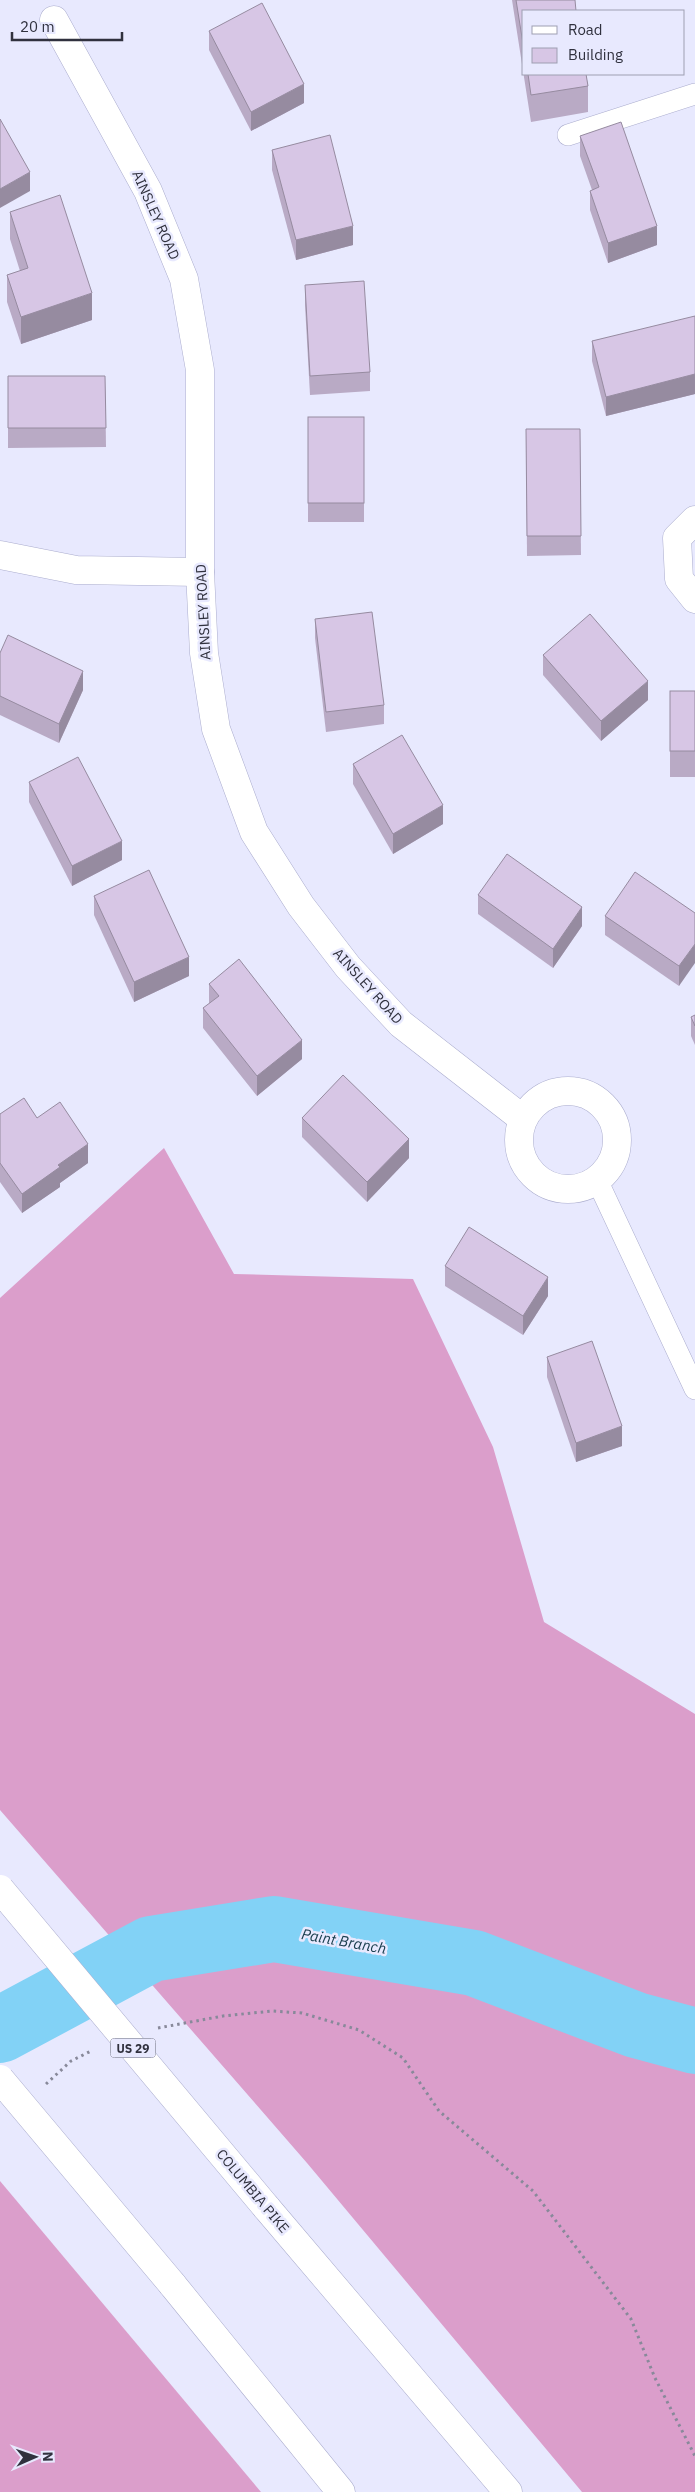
<svg xmlns="http://www.w3.org/2000/svg" width="695" height="2492" font-family="'IBM Plex Sans',sans-serif">
<rect width="100%" height="100%" fill="#e8e9fe"/>
<g fill="#db9ecb">
<path d="M164,1148L234,1274L413,1279L493,1447L544,1622L695,1714V2492H582L307,2163L0,1810V1298Z"/>
<path d="M0,2181L261,2492H0Z"/>
</g>
<g fill="none" stroke-linecap="round" stroke-linejoin="round">
<path stroke="#82d2f6" stroke-width="66" d="M0,2030L151,1949L274,1929L474,1963L636,2025L695,2041"/>
<g stroke="#abadce" stroke-width="22">
<g id="lane">
<path d="M568,135L695,94"/>
<path d="M597,1180L695,1389"/>
</g>
</g>
<g stroke="#abadce" stroke-width="29">
<g id="street">
<path d="M54,20L148,191L184,279L200,370V572L204,653L216,729L254,832L301,906L348,967L401,1024L523,1119"/>
<path d="M695,520L677,538L679,579L695,599"/>
<path d="M0,555L76,570L200,572"/>
<circle cx="568" cy="1140" r="49"/>
</g>
</g>
<g stroke="#abadce" stroke-width="29">
<g id="highway">
<path d="M266,2207L508,2492"/>
<path d="M172,2284L341,2492"/>
</g>
</g>
<g stroke="#88899a" stroke-width="3" stroke-dasharray="2.5 4" stroke-linecap="butt">
<path d="M158,2028L223,2016L272,2011L302,2013L359,2030L403,2058L439,2111L533,2191L631,2319L655,2378L695,2456"/>
<path d="M46,2084L71,2061L91,2051"/>
</g>
<use href="#lane" stroke="#fff" stroke-width="21"/>
<use href="#street" stroke="#fff" stroke-width="28"/>
<use href="#highway" stroke="#fff" stroke-width="28"/>
<g stroke="#abadce" stroke-width="29" stroke-linecap="butt">
<g id="highway-bridge">
<path d="M0,1889L266,2207"/>
<path d="M0,2079L172,2284"/>
</g>
</g>
<use href="#highway-bridge" stroke="#fff" stroke-width="28"/>
</g>
<g fill="#b9aac5">
<path d="M512,0H575L524,11V74H586L588,86V112L531,122Z"/>
<path d="M209,31L304,103L251,131L209,50Z"/>
<path d="M580,136L657,245L608,263L590,210V191L592,190L580,156Z"/>
<path d="M272,150L353,245L296,260L272,170Z"/>
<path d="M10,212L92,320L21,344L7,302V275L20,271L10,239Z"/>
<path d="M305,285L370,372V391L310,395L305,305Z"/>
<path d="M695,318V394L606,416L592,361V341Z"/>
<path d="M8,376H105L106,447L8,448Z"/>
<rect x="308" y="417" width="56" height="105"/>
<path d="M526,429H580L581,555L527,556Z"/>
<path d="M315,619L384,705V724L326,732L315,638Z"/>
<path d="M0,653L83,690L59,743L0,715Z"/>
<path d="M543,655L648,700L601,741L543,675Z"/>
<rect x="670" y="691" width="25" height="86"/>
<path d="M353,764L443,824L393,854L353,784Z"/>
<path d="M29,782L122,860L72,886L29,802Z"/>
<path d="M478,895L582,926L553,968L478,914Z"/>
<path d="M94,896L189,976L134,1002L94,915Z"/>
<path d="M695,913L679,986L605,935V916Z"/>
<path d="M209,984L302,1059L257,1096L203,1028V1008L209,1004Z"/>
<path d="M695,1015V1045L691,1036V1017Z"/>
<path d="M0,1114L37,1118L88,1163L60,1183V1187L22,1213L0,1182Z"/>
<path d="M302,1118L409,1158L367,1202L302,1137Z"/>
<path d="M445,1266L548,1296L523,1335L445,1286Z"/>
<path d="M547,1357L622,1446L576,1462L547,1377Z"/>
</g>
<g fill="#968ba0">
<path d="M304,84V103L251,131V112Z"/>
<path d="M30,172V191L0,208V189Z"/>
<path d="M353,226V245L296,260V240Z"/>
<path d="M657,226V245L608,263V243Z"/>
<path d="M92,293V320L21,344V317Z"/>
<path d="M695,374V394L606,416V397Z"/>
<path d="M83,671V690L59,743V724Z"/>
<path d="M648,681V700L601,741V721Z"/>
<path d="M443,805V824L393,854V834Z"/>
<path d="M122,841V860L72,886V866Z"/>
<path d="M582,907V926L553,968V949Z"/>
<path d="M695,944V963L679,986V966Z"/>
<path d="M189,957V976L134,1002V982Z"/>
<path d="M302,1040V1059L257,1096V1076Z"/>
<path d="M409,1139V1158L367,1202V1182Z"/>
<path d="M88,1144V1163L60,1183V1187L22,1213V1194L58,1165Z"/>
<path d="M548,1277V1296L523,1335V1316Z"/>
<path d="M622,1426V1446L576,1462V1443Z"/>
</g>
<g fill="#d7c6e5" stroke="#968ba0">
<path d="M516,0H575L576,11H524V50Z"/>
<path d="M262,3L304,84L251,112L209,31Z"/>
<path d="M528,74H586L588,86L531,95Z"/>
<path d="M0,119L30,172L0,189Z"/>
<path d="M621,122L657,226L608,243L590,191L599,187L580,136Z"/>
<path d="M330,135L353,226L296,240L272,150Z"/>
<path d="M60,195L92,293L21,317L7,275L28,268L10,212Z"/>
<path d="M364,281L370,372L310,376L305,285Z"/>
<path d="M695,316V374L606,397L592,341Z"/>
<path d="M8,376H105L106,428H8Z"/>
<rect x="308" y="417" width="56" height="86"/>
<path d="M526,429H580L581,536H527Z"/>
<path d="M372,612L384,705L326,712L315,619Z"/>
<path d="M590,614L648,681L601,721L543,655Z"/>
<path d="M8,635L83,671L59,724L0,696V653Z"/>
<rect x="670" y="691" width="25" height="60"/>
<path d="M402,735L443,805L393,834L353,764Z"/>
<path d="M78,757L122,841L72,866L29,782Z"/>
<path d="M507,854L582,907L553,949L478,895Z"/>
<path d="M149,870L189,957L134,982L94,896Z"/>
<path d="M635,872L695,913V944L679,966L605,916Z"/>
<path d="M239,959L302,1040L257,1076L203,1008L219,996L209,984Z"/>
<path d="M695,1015V1026L691,1017Z"/>
<path d="M343,1075L409,1139L367,1182L302,1118Z"/>
<path d="M24,1098L37,1118L60,1102L88,1144L58,1165L60,1167L22,1194L0,1163V1114Z"/>
<path d="M469,1227L548,1277L523,1316L445,1266Z"/>
<path d="M592,1341L622,1426L576,1443L547,1357Z"/>
</g>
<g text-anchor="middle" dominant-baseline="central" stroke-width="5" stroke-linejoin="round" paint-order="stroke">
<rect fill="#e8e9fe" stroke="#676878" stroke-width="1" x="110.5" y="2038.5" width="45" height="19" rx="4"/>
<g font-size="12" font-weight="bold" fill="#30313e">
<text x="133" y="2048">US 29</text>
</g>
<g font-size="14" fill="#30313e" stroke="#e8e9fe">
<text transform="translate(156 215) rotate(66)">AINSLEY ROAD</text>
<text transform="translate(203 612) rotate(-93)">AINSLEY ROAD</text>
<text transform="translate(368 986) rotate(48)">AINSLEY ROAD</text>
<text transform="translate(253 2191) rotate(50)">COLUMBIA PIKE</text>
</g>
<g font-size="15" font-style="italic" fill="#1c4050" stroke="#e8e9fe">
<text transform="translate(344 1941) rotate(10)">Paint Branch</text>
</g>
</g>
<rect x="522" y="10" width="162" height="65" fill="#e8e9fe" stroke="#9e9fb1"/>
<rect x="532" y="26" width="25" height="8" fill="#ffffff" stroke="#9e9fb1"/>
<text x="568" y="35" font-size="15" fill="#30313e">Road</text>
<rect x="532" y="48" width="25" height="15" fill="#d7c6e5" stroke="#9e9fb1"/>
<text x="568" y="60" font-size="15" fill="#30313e">Building</text>
<g transform="translate(35 2457) rotate(88)" stroke="#e8e9fe" stroke-width="4" paint-order="stroke">
<path d="M0-4L9 19L0 12L-9 19Z" fill="#30313e"/>
<text y="-8" font-size="14" font-weight="bold" text-anchor="middle" fill="#30313e">N</text>
</g>
<path d="M12 32v8h110v-8" fill="none" stroke="#30313e" stroke-width="2.5"/>
<text x="20" y="32" font-size="15" fill="#30313e" stroke="#e8e9fe" stroke-width="4" paint-order="stroke">20 m</text>
</svg>
